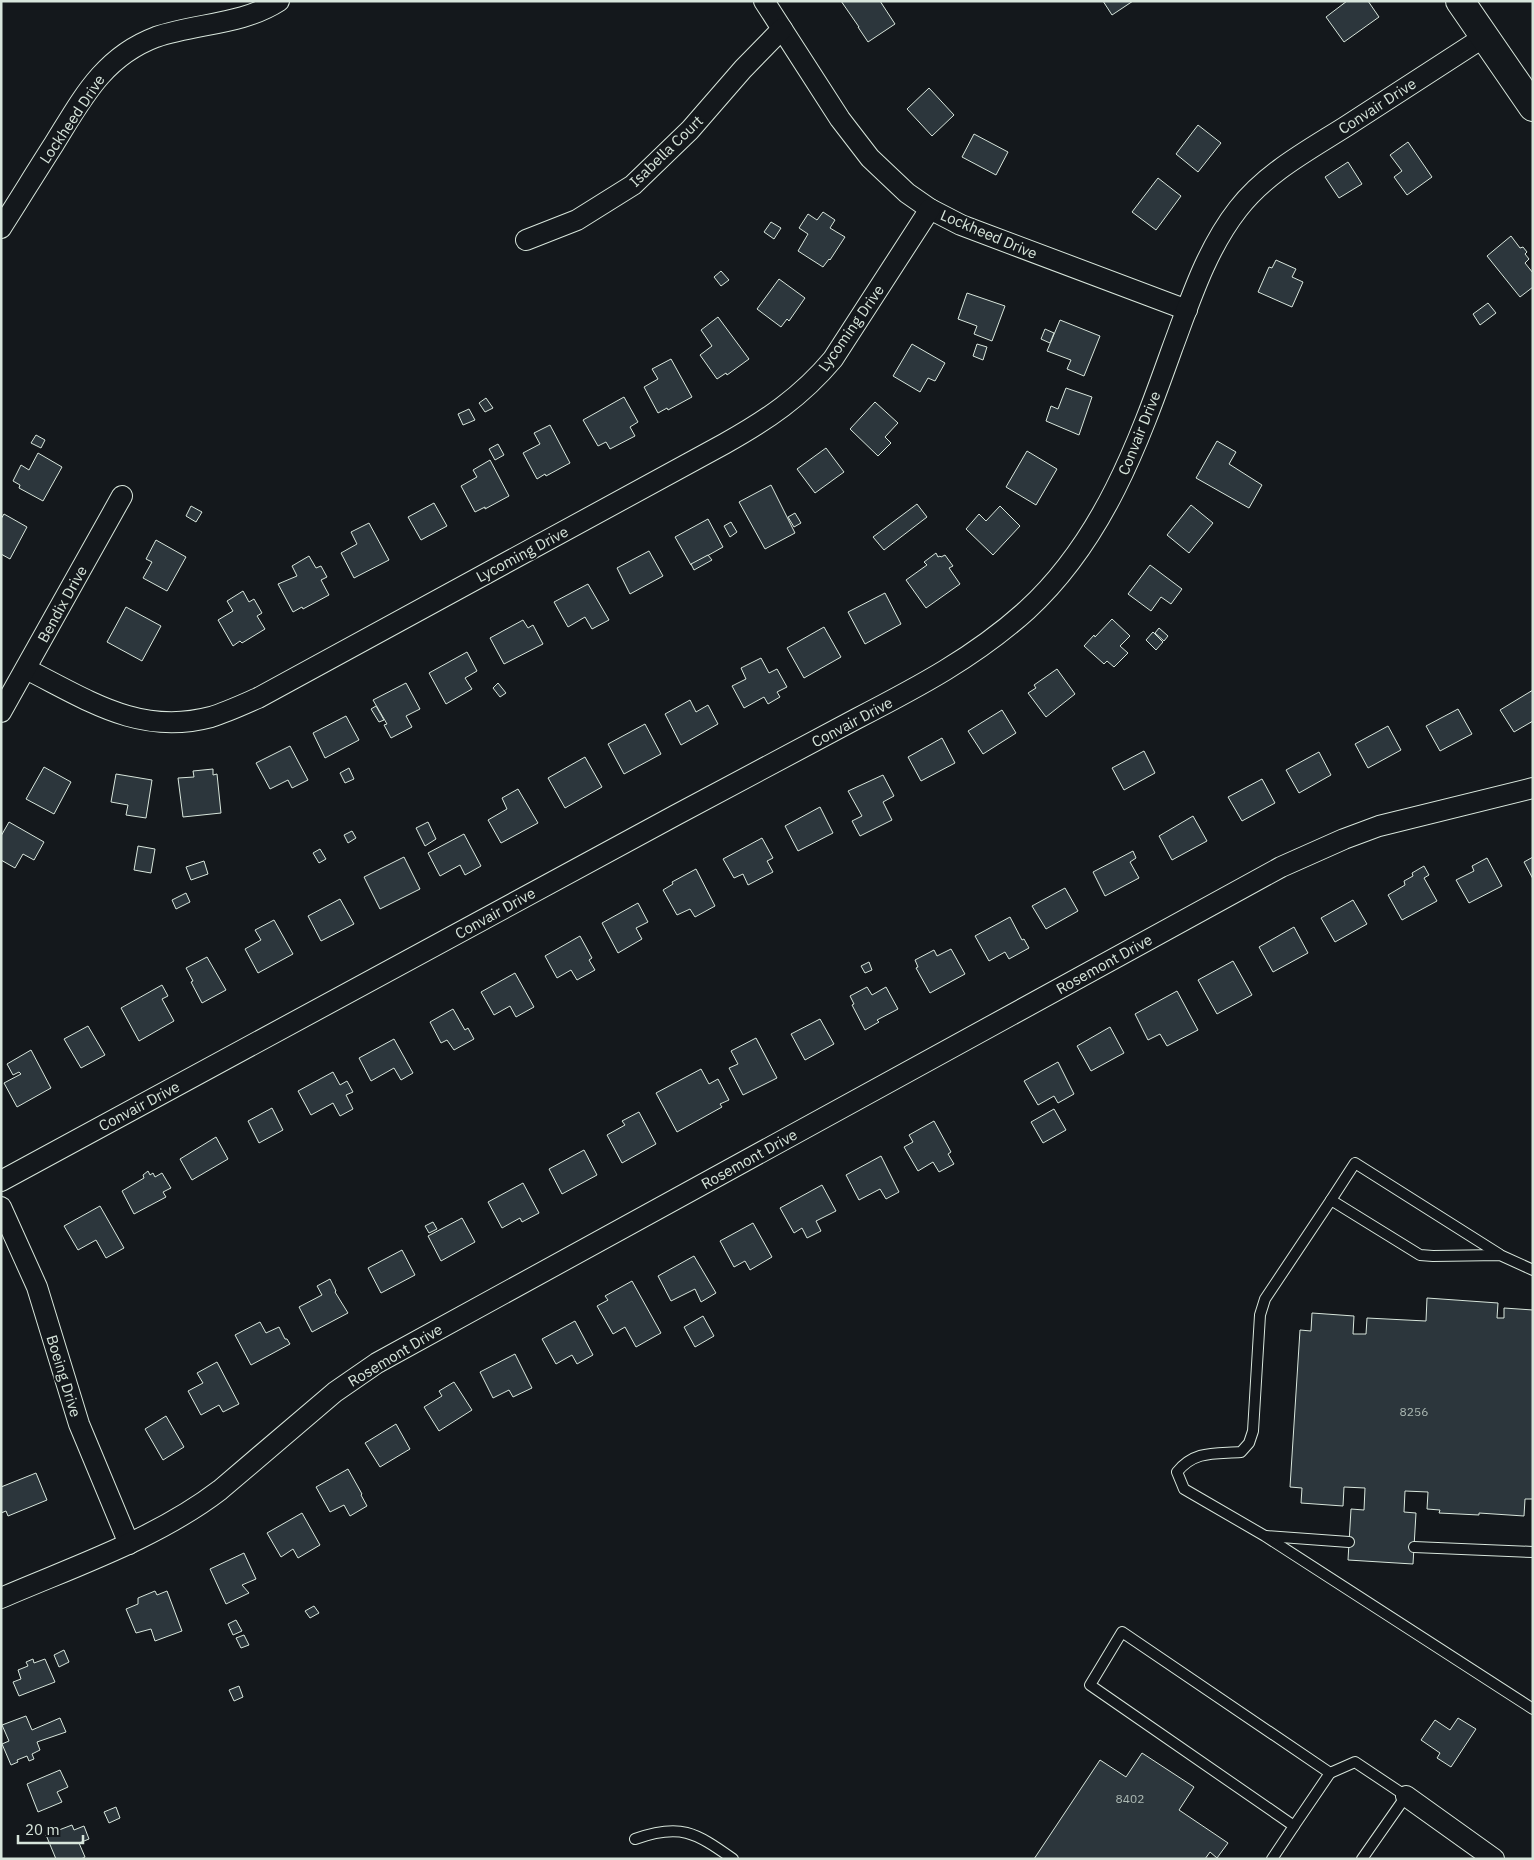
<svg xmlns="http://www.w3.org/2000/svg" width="1534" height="1860" font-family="'IBM Plex Sans',sans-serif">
<rect width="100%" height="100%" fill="#14181c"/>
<g fill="#2c363c" stroke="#d8e6dc">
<path d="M841,1H880L895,24L868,42L858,27H859Z"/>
<path d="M1103,1H1133L1112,15Z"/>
<path d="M1347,1H1368L1379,17L1344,42L1326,17Z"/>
<path d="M929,88L954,115L932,136L907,109Z"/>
<path d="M1198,125L1221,143L1198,172L1176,154Z"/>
<path d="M974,134L1008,152L996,175L962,157Z"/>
<path d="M1408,142L1432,177L1407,195L1394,177L1402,171L1390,155Z"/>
<path d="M1348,162L1362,184L1339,198L1325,177Z"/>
<path d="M1158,178L1181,196L1156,230L1132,212Z"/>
<path d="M823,212L835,220L830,228L845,237L830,260L829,259L823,267L798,251L808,234L799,228L808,214L817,220Z"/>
<path d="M771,222L781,228L774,239L764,232Z"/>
<path d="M1511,236L1520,248L1523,247L1527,252L1525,254L1529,259L1525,263L1533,273V287L1520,297L1487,256Z"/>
<path d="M1276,260L1296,269L1292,277L1303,282L1292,307L1258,292L1269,267L1272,268Z"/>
<path d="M721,271L729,280L721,286L714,277Z"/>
<path d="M779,279L805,298L789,321L787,319L781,327L757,309Z"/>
<path d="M967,293L1005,306L992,341L974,334L977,326L958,319Z"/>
<path d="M1488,303L1496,313L1480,325L1473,314Z"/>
<path d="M718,317L749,359L727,375L726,373L717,379L700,355L712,346L701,330Z"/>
<path d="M1060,320L1100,336L1084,376L1067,369L1071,360L1047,351Z"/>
<path d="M1045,329L1054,333L1050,343L1041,339Z"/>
<path d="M912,344L945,363L935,381L928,378L920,392L893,376Z"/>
<path d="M977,344L987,347L983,360L973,356Z"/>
<path d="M671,359L692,397L668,410L667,408L658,413L644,387L658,379L652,369Z"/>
<path d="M1066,388L1092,397L1079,435L1046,421L1051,406L1058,409Z"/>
<path d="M624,397L638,422L630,427L635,436L610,449L606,442L598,446L583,420Z"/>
<path d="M486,398L493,408L485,412L479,403Z"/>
<path d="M875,402L898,423L885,437L891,443L878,456L850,429Z"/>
<path d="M469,409L475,420L463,425L458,414Z"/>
<path d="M550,425L570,463L546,476L545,474L537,479L523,453L540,444L534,433Z"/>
<path d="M36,435L45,440L41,448L31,443Z"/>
<path d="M1217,441L1236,452L1229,464L1262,485L1249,508L1196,478Z"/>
<path d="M498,444L504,455L495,460L489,449Z"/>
<path d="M826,448L844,472L815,493L797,469Z"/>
<path d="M1027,451L1057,469L1036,505L1006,487Z"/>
<path d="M38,453L62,467L43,501L19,488L20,485L13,481L21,465L29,470Z"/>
<path d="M490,460L509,496L485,509V507L475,512L461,486L477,477L473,470Z"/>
<path d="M771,485L795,533L765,549L739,502Z"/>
<path d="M434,503L447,526L421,540L408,517Z"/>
<path d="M917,504L927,517L884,550L873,537Z"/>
<path d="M1191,505L1213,523L1189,553L1167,535Z"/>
<path d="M191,506L202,512L196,522L186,516Z"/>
<path d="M1000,506L1020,526L993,555L966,529L979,514L986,521Z"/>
<path d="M795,513L801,523L794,527L788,517Z"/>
<path d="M4,514L27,527L10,559L1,554V519Z"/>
<path d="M708,519L723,547L691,565L675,537Z"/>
<path d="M731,522L737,532L730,537L724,526Z"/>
<path d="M369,523L389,560L354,578L341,553L357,544L351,532Z"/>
<path d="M156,540L186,557L167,591L143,578L152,562L146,559Z"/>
<path d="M649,551L663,576L630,594L617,568Z"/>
<path d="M936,553L938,557L940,556L941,557L945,555L953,566L949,568L960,584L926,608L906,580L927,565L924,562Z"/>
<path d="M708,555L712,560L694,570L691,564Z"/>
<path d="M309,556L316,568L321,566L327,577L321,580L329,595L303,609L302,607L293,612L278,584L297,576L292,566Z"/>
<path d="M1150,565L1182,589L1171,604L1161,597L1151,611L1128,594Z"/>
<path d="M588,584L609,620L592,629L585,617L568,627L554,602Z"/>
<path d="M243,591L249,602L254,599L262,613L257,616L265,629L242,643L240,641L233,646L218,620L233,611L227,601Z"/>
<path d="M885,593L901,624L865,644L848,612Z"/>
<path d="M126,607L161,626L142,661L107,642Z"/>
<path d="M1112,619L1130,636L1120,646L1128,653L1114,667L1107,661L1104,664L1084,646L1094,635L1095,637Z"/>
<path d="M523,620L528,628L533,625L543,644L504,664L490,638Z"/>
<path d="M824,627L841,657L804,678L787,648Z"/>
<path d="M1159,628L1168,636L1164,641L1155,633Z"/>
<path d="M1153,632L1163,642L1156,650L1146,640Z"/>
<path d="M467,652L477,671L465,678L472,689L446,704L429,673Z"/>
<path d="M761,658L769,673L777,669L787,687L777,692L780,697L768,704L764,697L744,708L732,686L746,679L741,668Z"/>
<path d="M1057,669L1075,694L1046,717L1028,693L1036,688L1034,685Z"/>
<path d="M406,683L420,709L406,716L412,727L391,738L384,725L387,724L373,700Z"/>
<path d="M498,683L506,693L500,697L493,688Z"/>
<path d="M1533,690V721L1514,732L1500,710Z"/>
<path d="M690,700L696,712L708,705L718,724L681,745L665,714Z"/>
<path d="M376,706L384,720L379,722L371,709Z"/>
<path d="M1458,709L1472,734L1440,751L1426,726Z"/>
<path d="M1002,710L1016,733L983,754L968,731Z"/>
<path d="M346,716L359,740L325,758L313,733Z"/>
<path d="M645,724L661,754L624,774L608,744Z"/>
<path d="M1388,726L1401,750L1368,768L1355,744Z"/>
<path d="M942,738L955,763L921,781L908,757Z"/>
<path d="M290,746L308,780L292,788L288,780L270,789L256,763Z"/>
<path d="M1144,751L1155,773L1124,790L1112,768Z"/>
<path d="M1319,752L1331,775L1299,793L1286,770Z"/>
<path d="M585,757L602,787L565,808L548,778Z"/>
<path d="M44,767L71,782L54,814L26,799Z"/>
<path d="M349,768L354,779L345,783L340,773Z"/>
<path d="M213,769V775L217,774L221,813L183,817L178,778L194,777L193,771Z"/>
<path d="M116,774L152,780L146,818L126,815L128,805L111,802Z"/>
<path d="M883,775L894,796L883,802L892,820L860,836L852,821L862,816L848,791Z"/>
<path d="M1262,779L1275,803L1242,821L1228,797Z"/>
<path d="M518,789L538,823L501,843L488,820L507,809L502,798Z"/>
<path d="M820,807L833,833L798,851L785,826Z"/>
<path d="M1193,816L1207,841L1172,860L1159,836Z"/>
<path d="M9,822L44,842L34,860L23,854L15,868L1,860V836Z"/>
<path d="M428,822L436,839L425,846L416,828Z"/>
<path d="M352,831L356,838L348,843L344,835Z"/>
<path d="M464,834L481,866L465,875L460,865L440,876L428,853Z"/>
<path d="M762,838L773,858L767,861L773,872L748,885L743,874L734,878L723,859Z"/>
<path d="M138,846L155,849L151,873L134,870Z"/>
<path d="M320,849L326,859L319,863L313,853Z"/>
<path d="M1133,851L1136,858L1130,862L1139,878L1105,896L1093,872Z"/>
<path d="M404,857L420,889L380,909L364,877Z"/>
<path d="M1533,857V879L1524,862Z"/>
<path d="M1487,858L1502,886L1469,903L1456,880L1474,871L1472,866Z"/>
<path d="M204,861L208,874L191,880L186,867Z"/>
<path d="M1424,866L1429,875L1424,878L1437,901L1402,920L1388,895L1405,885L1404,881L1413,876L1412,873Z"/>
<path d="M696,869L715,906L695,917L690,909L677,915L663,890L673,884L672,882Z"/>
<path d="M1065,888L1078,911L1046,929L1032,906Z"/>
<path d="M186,893L190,902L176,909L172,900Z"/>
<path d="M340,899L354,924L321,941L308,916Z"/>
<path d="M1353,900L1367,924L1335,942L1321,918Z"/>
<path d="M638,903L648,922L636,928L642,939L618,953L602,923Z"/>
<path d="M1010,917L1022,940L1024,939L1029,948L1009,959L1005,952L989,961L975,936Z"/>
<path d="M274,920L293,954L258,973L245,949L261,940L255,930Z"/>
<path d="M1294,927L1308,953L1273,972L1259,947Z"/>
<path d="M580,936L592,958L589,960L595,970L577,980L571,970L557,978L545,956Z"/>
<path d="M951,949L965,974L930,993L916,968L918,967L915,960L934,950L937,956Z"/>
<path d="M207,957L226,990L202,1003L191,982L193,981L186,968Z"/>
<path d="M1233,961L1252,995L1217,1014L1198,980Z"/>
<path d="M869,962L872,970L865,973L861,966Z"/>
<path d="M515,973L534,1007L516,1017L510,1006L494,1015L481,992Z"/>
<path d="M162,985L168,996L162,999L174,1021L139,1041L121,1008Z"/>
<path d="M867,987L872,995L886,987L898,1009L877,1020L879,1022L865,1030L852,1005L854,1004L850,996Z"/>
<path d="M1177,991L1198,1030L1167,1046L1160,1034L1148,1040L1135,1014Z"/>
<path d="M453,1009L465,1030L468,1028L474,1039L454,1050L447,1040L441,1043L430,1022Z"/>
<path d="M820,1019L834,1044L805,1060L791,1034Z"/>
<path d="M88,1026L105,1055L81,1068L64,1039Z"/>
<path d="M1110,1027L1124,1053L1091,1071L1077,1046Z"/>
<path d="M756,1038L777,1078L743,1095L729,1068L738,1064L731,1051Z"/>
<path d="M394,1039L413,1073L401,1080L394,1068L371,1081L359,1058Z"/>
<path d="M31,1050L51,1088L17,1107L4,1083L21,1074L19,1072L13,1075L7,1064Z"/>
<path d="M1058,1062L1074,1094L1058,1103L1054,1096L1038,1105L1024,1081Z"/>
<path d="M701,1069L709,1084L718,1079L729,1100L720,1104L722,1107L677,1132L656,1093Z"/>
<path d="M333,1072L340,1085L347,1081L353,1092L346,1095L353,1109L340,1116L333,1103L311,1115L298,1091Z"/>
<path d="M272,1108L283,1130L259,1143L248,1121Z"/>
<path d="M1054,1109L1066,1130L1043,1143L1031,1122Z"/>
<path d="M639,1112L656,1144L622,1163L607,1135L625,1125L622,1121Z"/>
<path d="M934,1121L951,1152L948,1154L954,1164L939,1172L933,1162L918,1171L904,1147L913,1142L909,1135Z"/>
<path d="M216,1137L228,1159L192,1180L180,1159Z"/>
<path d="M584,1150L597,1175L562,1194L549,1169Z"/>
<path d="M881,1156L899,1192L886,1199L880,1189L859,1200L846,1175Z"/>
<path d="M148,1171L150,1175L153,1173L155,1177L162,1173L171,1188L163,1192L166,1197L134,1214L122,1191L144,1178L143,1175Z"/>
<path d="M523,1183L539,1213L522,1222L520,1218L502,1228L488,1202Z"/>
<path d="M822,1185L836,1211L816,1221L821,1231L807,1238L802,1228L794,1233L780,1208Z"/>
<path d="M100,1206L124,1248L106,1258L96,1240L78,1250L64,1226Z"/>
<path d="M462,1218L475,1242L441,1261L428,1236Z"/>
<path d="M433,1222L437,1229L429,1233L425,1226Z"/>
<path d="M753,1223L772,1257L750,1270L745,1261L734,1267L720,1241Z"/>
<path d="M402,1250L415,1275L381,1293L368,1268Z"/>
<path d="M694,1256L716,1293L701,1302L695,1289L671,1301L658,1276Z"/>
<path d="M330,1279L336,1291L335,1292L348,1313L312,1332L299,1307L322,1295L317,1286Z"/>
<path d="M632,1281L661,1333L636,1347L625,1327L613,1334L597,1306L608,1300L605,1296Z"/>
<path d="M1427,1298L1498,1303L1497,1318H1504V1308L1533,1310V1499H1525L1524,1516L1479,1513V1515L1439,1513L1440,1510L1427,1509L1428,1492L1405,1491L1404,1512L1416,1513L1413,1564L1348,1560L1351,1509L1364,1510L1365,1488L1344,1487L1343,1506L1301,1503L1302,1488L1290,1487L1300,1330L1311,1331L1312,1313L1354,1316L1353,1334H1366L1367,1318L1426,1321Z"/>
<path d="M703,1316L714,1336L695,1347L684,1327Z"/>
<path d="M575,1321L593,1355L577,1364L572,1355L556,1364L542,1339Z"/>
<path d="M260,1322L266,1333L279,1327L285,1339H287L290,1344L251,1365L235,1335Z"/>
<path d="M515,1354L532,1388L513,1397L509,1390L493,1398L480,1372Z"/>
<path d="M217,1362L239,1404L223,1412L219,1405L201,1415L188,1391L203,1383L197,1373Z"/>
<path d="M454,1382L472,1410L439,1431L424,1407L442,1396L439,1391Z"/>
<path d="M166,1416L184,1447L163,1460L145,1429Z"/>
<path d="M396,1424L410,1449L380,1467L365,1443Z"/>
<path d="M348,1469L362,1494L361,1495L367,1506L350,1516L344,1505L330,1512L316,1487Z"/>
<path d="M36,1473L47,1500L8,1516L6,1511L1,1513V1487Z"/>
<path d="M302,1513L320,1545L298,1558L293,1549L281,1557L267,1533Z"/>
<path d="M244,1553L256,1579L242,1585L249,1593L226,1604L210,1569Z"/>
<path d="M155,1591L157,1595L167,1591L182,1631L155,1641L151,1629L136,1633L126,1609L138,1604V1598Z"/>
<path d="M314,1606L319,1613L310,1618L305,1611Z"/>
<path d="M236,1620L242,1631L233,1635L228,1624Z"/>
<path d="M244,1635L249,1645L241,1648L236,1638Z"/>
<path d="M64,1650L69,1662L59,1667L54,1655Z"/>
<path d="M33,1659L34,1663L45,1659L55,1682L19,1696L13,1682L21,1679L18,1670L28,1666L26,1662Z"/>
<path d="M239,1686L243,1697L234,1701L229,1690Z"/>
<path d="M26,1716L32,1730L60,1718L66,1732L37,1742L40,1750L32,1754L34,1759L29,1761L27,1756L17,1760L18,1762L11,1765L2,1744L9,1741L2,1725Z"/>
<path d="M1458,1718L1476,1729L1451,1767L1437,1758L1440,1753L1421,1740L1435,1720L1450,1730Z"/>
<path d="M1142,1753L1194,1787L1179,1810L1228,1843L1217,1858L1210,1852L1205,1859H1034L1100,1760L1126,1777Z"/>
<path d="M60,1770L68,1787L57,1792L62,1802L38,1812L27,1784Z"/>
<path d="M116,1807L120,1818L109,1823L104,1812Z"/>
<path d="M72,1825L74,1830L84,1826L89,1839L79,1843L85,1857L81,1859H56L46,1835Z"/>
</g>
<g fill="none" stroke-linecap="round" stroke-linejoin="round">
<g stroke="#d8e6dc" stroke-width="12">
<g id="lane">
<path d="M1331,1200L1355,1163L1499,1254"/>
<path d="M1533,1270L1500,1255L1433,1256L1420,1255L1331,1200L1265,1299L1260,1315L1253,1431L1249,1443L1241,1452C1215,1454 1195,1450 1177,1472L1184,1489L1265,1536L1533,1709"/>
<path d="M1266,1536L1349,1542"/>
<path d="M1414,1547L1533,1552"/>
<path d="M1294,1826L1330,1773"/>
<path d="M635,1839C680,1823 695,1832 733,1859"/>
<path d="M1272,1859L1294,1826L1090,1685L1122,1632L1330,1773L1355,1762L1406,1796L1362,1859"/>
</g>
</g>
<g stroke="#d8e6dc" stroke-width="22">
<g id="street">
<path d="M764,1L840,119L870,158L907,193L930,209L961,225L1187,310"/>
<path d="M1,228C19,200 36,172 54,144C82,99 103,57 156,37C197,23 242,25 279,1"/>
<path d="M526,240L577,220L633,185L690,130L743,69L782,29"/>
<path d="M26,669C88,700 139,736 211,717C227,712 242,705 258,698L724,444C767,420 801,397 833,359L930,209"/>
<path d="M1,712L122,496"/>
<path d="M1,1181C226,1059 451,937 676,815C736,783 796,751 856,719C918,687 975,657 1027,610C1103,540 1138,444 1172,349C1190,301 1206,250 1238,209C1266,173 1307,151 1345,127C1391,97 1438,67 1484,37"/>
<path d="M1,1207L37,1287L79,1424L129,1544"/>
<path d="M1,1598C75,1566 156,1539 220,1490L335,1392L377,1363L1281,867L1344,839L1379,826L1533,788"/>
<path d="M1406,1796L1494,1859"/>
</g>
</g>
<g stroke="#d8e6dc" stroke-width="30">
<path id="secondary" d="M1460,1L1533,107"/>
</g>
<use href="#lane" stroke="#14181c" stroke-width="10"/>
<use href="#street" stroke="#14181c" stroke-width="20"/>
<use href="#secondary" stroke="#14181c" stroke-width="28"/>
</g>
<g text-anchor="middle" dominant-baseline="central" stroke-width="4" stroke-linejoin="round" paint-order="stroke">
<g font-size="12" fill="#adbab4">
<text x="1414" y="1411">8256</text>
<text x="1130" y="1798">8402</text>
</g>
<g font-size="15" fill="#d8e6dc" stroke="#14181c">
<text transform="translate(1377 106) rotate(-33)">Convair Drive</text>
<text transform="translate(72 119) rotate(-56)">Lockheed Drive</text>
<text transform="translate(666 151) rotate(-44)">Isabella Court</text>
<text transform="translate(989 234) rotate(23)">Lockheed Drive</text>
<text transform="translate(851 328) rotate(-55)">Lycoming Drive</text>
<text transform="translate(1139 433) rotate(-68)">Convair Drive</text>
<text transform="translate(522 554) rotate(-28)">Lycoming Drive</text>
<text transform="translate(62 604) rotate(-61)">Bendix Drive</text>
<text transform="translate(852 722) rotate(-28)">Convair Drive</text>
<text transform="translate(495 913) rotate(-29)">Convair Drive</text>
<text transform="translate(1104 964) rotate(-29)">Rosemont Drive</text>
<text transform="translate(139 1106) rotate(-28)">Convair Drive</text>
<text transform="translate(749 1159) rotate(-29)">Rosemont Drive</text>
<text transform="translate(395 1355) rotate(-31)">Rosemont Drive</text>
<text transform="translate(64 1376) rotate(73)">Boeing Drive</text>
</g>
</g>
<rect width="1534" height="1860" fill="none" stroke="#d8e6dc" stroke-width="5"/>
<path d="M18 1835v8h65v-8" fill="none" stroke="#d8e6dc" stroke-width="2.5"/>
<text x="25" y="1835" font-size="15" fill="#d8e6dc" stroke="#14181c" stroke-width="4" paint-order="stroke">20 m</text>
</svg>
